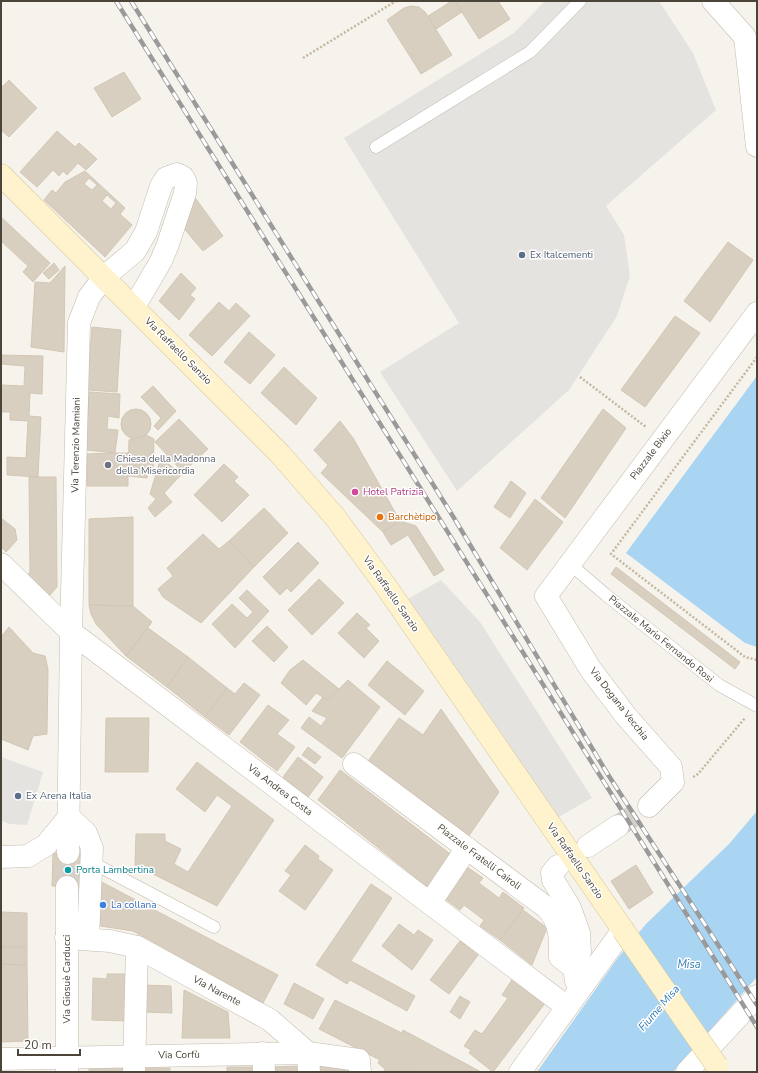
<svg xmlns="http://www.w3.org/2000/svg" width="758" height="1073" font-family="'Nunito Sans',sans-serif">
<rect width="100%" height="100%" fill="#f6f3ec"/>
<g fill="#e5e3e0">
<path d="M545,1H659L693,53L716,110L606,206L624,235L630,276L617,316L569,390L457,491L380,372L459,323L344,138L514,33Z"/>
<path d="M441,580L480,622L592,798L557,818L406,600Z"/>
<path d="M1,757L43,772L27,825L10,824L1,821Z"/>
</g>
<g fill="#a9d4f2">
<path d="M757,376V647L745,643L626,553Z"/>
<path d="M757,811V977L673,1072H537L617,959L646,924L730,843Z"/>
</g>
<g fill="#d8cfc1" stroke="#d3c7b4" fill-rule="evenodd">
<path d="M452,1H455L462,12L436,29L428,16Z"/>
<path d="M455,1H498L510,19L479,39Z"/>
<path d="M411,6L419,7L425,12L452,55L421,74L387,20L404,8Z"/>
<path d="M124,72L141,99L112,117L94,88Z"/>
<path d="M9,80L37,108L9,137L1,130V88Z"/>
<path d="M57,131L75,147L79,143L97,159L86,170L78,163L67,175L63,171L59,176L53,170L37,187L20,172Z"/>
<path d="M85,171L125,208L120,214L132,225L105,257L44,200L52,190L56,193L65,182ZM89,178L97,185L92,190L84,184ZM107,195L116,203L111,209L102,201Z"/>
<path d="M190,198L196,199L223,236L203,251L181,225Z"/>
<path d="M1,217L50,263L33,282L23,272L28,266L1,241Z"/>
<path d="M728,242L753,260L710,322L684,301Z"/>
<path d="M54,263L59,270L49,279L43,273Z"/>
<path d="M65,266L64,352L31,347L35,282L50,283Z"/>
<path d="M181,273L196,288L190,295L195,299L179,320L159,301Z"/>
<path d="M219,302L229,311L236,303L250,316L212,356L189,335Z"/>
<path d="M675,316L700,333L645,407L621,390Z"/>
<path d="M92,327L121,330L117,392L87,390Z"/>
<path d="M249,332L275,355L250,384L224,362Z"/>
<path d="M1,355L43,356L42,394L30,393L29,416L41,417L38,477L7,475V457L26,458L28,421L10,420V412H1V385L24,386L25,366L1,364Z"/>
<path d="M284,367L317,398L296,425L261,393Z"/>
<path d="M153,386L176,411L158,430L154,426L161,418L141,397Z"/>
<path d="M89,392L120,394L119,418L108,416L107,429L118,430L115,453L86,450Z"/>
<path d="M603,409L626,428L565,518L541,498Z"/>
<circle cx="136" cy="424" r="15"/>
<path d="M179,419L208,449L183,472L155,442Z"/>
<path d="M340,421L353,438L400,521L383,532L321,473L328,465L314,450Z"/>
<path d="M146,435L154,439L153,475L148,474L147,478L128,476L129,440Z"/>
<path d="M115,453H128V486H87V454Z"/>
<path d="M161,457L181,475L164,493L172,502L155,517L148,508L156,499L150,494Z"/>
<path d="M224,464L238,477L234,481L249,495L222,522L194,495Z"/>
<path d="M29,477H56L57,587L49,596L27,576L30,572Z"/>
<path d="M511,481L526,493L510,518L494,507Z"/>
<path d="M535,499L563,522L527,570L500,548Z"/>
<path d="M264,508L288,533L254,567L229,541Z"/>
<path d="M133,517V606L89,605V519Z"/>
<path d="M1,518L15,529L17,540L6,552L1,547Z"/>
<path d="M400,521L416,526L444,570L434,576L408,535L391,545L383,532Z"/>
<path d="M203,534L219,549L229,541L254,567L201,623L163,597L158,589L173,576L167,568Z"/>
<path d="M298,542L319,563L291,592L287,588L280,595L263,577Z"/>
<path d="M616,567L740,662L735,669L611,574Z"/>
<path d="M319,579L344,603L312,635L288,610Z"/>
<path d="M247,590L269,611L235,648L212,624L232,604L247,618L253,612L239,598Z"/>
<path d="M89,605L133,606L152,622L126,656L96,624L91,614Z"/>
<path d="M357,613L370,625L366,628L379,641L364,658L338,633Z"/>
<path d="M267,626L288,647L274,662L252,641Z"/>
<path d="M9,627L33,653L45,656L48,669L47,734L33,736L28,750L1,739V637Z"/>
<path d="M148,628L188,657L167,687L126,656Z"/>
<path d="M188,657L227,688L205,717L167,687Z"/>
<path d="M303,660L339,689L328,700L316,693L306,705L281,683L290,670Z"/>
<path d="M387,661L424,691L405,715L368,685Z"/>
<path d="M348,680L380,707L342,758L301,728L309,717L321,726L327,718L312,711L323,697L328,700Z"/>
<path d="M244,683L260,695L229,735L205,717L227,688L235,694Z"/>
<path d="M268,705L289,720L277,734L295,747L277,771L240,742Z"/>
<path d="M441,709L499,792L466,840L366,764L399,718L423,735Z"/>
<path d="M106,718H149L148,772H105Z"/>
<path d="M308,747L321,757L315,764L302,755Z"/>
<path d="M298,757L323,777L308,797L283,777Z"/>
<path d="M197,762L274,820L217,906L135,865L136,834H165V841L181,849L174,864L188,872L232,806L217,795L205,812L176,789Z"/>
<path d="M340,770L453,856L430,889L318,800Z"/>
<path d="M305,845L319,856L318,859L333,870L305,910L279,891L291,875L285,871Z"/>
<path d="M53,853L84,854L83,887L52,886Z"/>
<path d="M464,865L483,878L479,883L499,898L503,892L524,908L500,940L480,926L484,920L464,905L460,910L441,896Z"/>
<path d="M636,865L653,893L629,909L611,881Z"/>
<path d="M96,879L278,975L263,1003L133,931L94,925Z"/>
<path d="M371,884L392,898L351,961L415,996L407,1011L350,980L347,984L316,965Z"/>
<path d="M523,910L547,928L532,965L500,940Z"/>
<path d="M1,912L27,913V947H1Z"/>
<path d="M399,924L414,935L418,930L433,940L412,970L382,946Z"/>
<path d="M460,941L478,955L449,994L430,980Z"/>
<path d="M1,947H27V965L1,964Z"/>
<path d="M1,964L27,965L28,1041L1,1042Z"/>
<path d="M107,974H129L128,1021L92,1020L93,978L107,979Z"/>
<path d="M513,978L546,1002L493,1072L469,1053L471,1050L464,1046L475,1030L482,1034L508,998L502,995Z"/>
<path d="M294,983L324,999L313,1019L284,1004Z"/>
<path d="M143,985L171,986L172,1013L142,1012Z"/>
<path d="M184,990L228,1012L230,1038H182Z"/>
<path d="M460,996L470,1002L460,1019L450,1012Z"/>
<path d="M335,1000L402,1033L403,1030L481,1072L384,1071L385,1069L378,1063L380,1060L319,1029Z"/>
<path d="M315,1065L349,1066V1072H316Z"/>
<path d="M302,1066V1072H273V1067Z"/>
<path d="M126,1067V1072H89V1068Z"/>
<rect x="227" y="1067" width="30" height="5"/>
<rect x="142" y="1068" width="28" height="4"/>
</g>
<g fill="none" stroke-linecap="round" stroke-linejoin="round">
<g stroke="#d4d0c8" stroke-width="22" stroke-dasharray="22 11" stroke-linecap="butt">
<path d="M618,826L649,806"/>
<path d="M67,887L68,853"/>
</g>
<g stroke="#c2bbae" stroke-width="13">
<g id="lane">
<path d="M376,147L530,52L580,1"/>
<path d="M570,564L606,595L719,685L757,706"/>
<path d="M91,862L214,927"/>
</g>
</g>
<g stroke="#c2bbae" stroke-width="23">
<g id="street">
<path d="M713,1L745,37L757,146"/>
<path d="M1,564L71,632L567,1007"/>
<path d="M354,764L547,908C561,925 560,936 560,957L574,968"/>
<path d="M649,806L673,782L671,767L626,716L591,670L546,596L757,313"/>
<path d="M69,817L86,833L92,848L88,938"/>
<path d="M588,846L618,826"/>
<path d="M68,853L71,632L79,323L89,297L104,277L135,251L146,232L161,186L166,178L177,174L183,177L186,183L185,193L168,244L161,261L134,307"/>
<path d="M1,857L28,856L46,845L69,817"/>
<path d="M558,866L552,873L553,880L570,908L579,933L580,952L574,968L576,981"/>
<path d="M430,903L467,848"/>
<path d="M66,938L110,941L137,947L270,1020L308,1053L359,1060L360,1072"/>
<path d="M263,1053L264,1072"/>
<path d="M1,1059L308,1053L309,1072"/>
<path d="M67,1072V887"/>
<path d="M134,1072L137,947"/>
<path d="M520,1072L623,930"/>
<path d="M687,1072L757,996"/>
</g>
</g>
<g stroke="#d6c79b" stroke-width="23">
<path id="secondary" d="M1,175L280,454L335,517L385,585L623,930"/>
</g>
<g stroke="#c4b79f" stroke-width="2.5" stroke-dasharray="2 2" stroke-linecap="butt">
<path d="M303,58L396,1"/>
<path d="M757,357L611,554L745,657L757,660"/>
<path d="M580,377L646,427"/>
<path d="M693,777L698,774L745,718"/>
</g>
<use href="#lane" stroke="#fff" stroke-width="12"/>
<use href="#street" stroke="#fff" stroke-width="22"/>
<use href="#secondary" stroke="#fff3cd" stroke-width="22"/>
<g stroke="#9a9a9a" stroke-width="4.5">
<g id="rail">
<path d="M116,1L757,1027"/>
<path d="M131,1L454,518L607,773L757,1005"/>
</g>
</g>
<use href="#rail" stroke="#fff" stroke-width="3" stroke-dasharray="9" stroke-linecap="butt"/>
<g stroke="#d6c79b" stroke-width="23" stroke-linecap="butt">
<path id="secondary-bridge" d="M623,930L717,1066"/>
</g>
<use href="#secondary-bridge" stroke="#fff3cd" stroke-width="22"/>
</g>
<g fill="#5c6f8a" stroke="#fff" stroke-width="1.5">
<circle cx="522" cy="255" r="4"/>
<circle cx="18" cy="796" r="4"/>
</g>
<circle fill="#6b7280" stroke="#fff" stroke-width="1.5" cx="108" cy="465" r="4"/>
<circle fill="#d1479c" stroke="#fff" stroke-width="1.5" cx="355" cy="492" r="4"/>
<circle fill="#e8710a" stroke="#fff" stroke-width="1.5" cx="380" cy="517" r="4"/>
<circle fill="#0f9aa8" stroke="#fff" stroke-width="1.5" cx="68" cy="870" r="4"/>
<circle fill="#3f7fe0" stroke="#fff" stroke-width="1.5" cx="103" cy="905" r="4"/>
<g text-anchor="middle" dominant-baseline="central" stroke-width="3" stroke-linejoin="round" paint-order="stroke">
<g font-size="10" fill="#4e5e75" stroke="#fff" text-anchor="start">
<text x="530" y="255">Ex Italcementi</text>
<text x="26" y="796">Ex Arena Italia</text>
</g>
<g font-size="10" fill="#4b4439" stroke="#fff">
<text transform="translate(178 351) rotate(45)">Via Raffaello Sanzio</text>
<text transform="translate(76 445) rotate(-89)">Via Terenzio Mamiani</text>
<text transform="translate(651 454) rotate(-53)">Piazzale Bixio</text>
<text transform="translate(391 594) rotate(55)">Via Raffaello Sanzio</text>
<text transform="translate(661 639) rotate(39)">Piazzale Mario Fernando Rosi</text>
<text transform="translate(619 704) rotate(52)">Via Dogana Vecchia</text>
<text transform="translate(280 790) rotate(37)">Via Andrea Costa</text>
<text transform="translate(479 857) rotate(37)">Piazzale Fratelli Cairoli</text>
<text transform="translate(575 861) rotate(55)">Via Raffaello Sanzio</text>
<text transform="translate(67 979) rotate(-90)">Via Giosuè Carducci</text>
<text transform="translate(217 991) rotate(28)">Via Narente</text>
<text transform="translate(179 1055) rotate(-1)">Via Corfù</text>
</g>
<g font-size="10" fill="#5b616d" stroke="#fff" text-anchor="start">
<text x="116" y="459">Chiesa della Madonna<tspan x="116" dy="12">della Misericordia</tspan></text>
</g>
<g font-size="10" fill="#b23c85" stroke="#fff" text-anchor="start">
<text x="363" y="492">Hotel Patrizia</text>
</g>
<g font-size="10" fill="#c56008" stroke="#fff" text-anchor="start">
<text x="388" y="517">Barchètipo</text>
</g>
<g font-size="10" fill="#0d838f" stroke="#fff" text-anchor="start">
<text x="76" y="870">Porta Lambertina</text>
</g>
<g font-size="10" fill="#366cbe" stroke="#fff" text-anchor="start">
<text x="111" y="905">La collana</text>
</g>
<g font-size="11" font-style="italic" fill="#2e7ab2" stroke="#fff">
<text x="689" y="964">Misa</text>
<text transform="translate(659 1008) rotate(-49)">Fiume Misa</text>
</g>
</g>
<rect width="758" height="1073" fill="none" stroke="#4b4439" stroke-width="4"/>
<path d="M18 1049v6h62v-6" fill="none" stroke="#4b4439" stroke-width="2"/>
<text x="24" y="1049" font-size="12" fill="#4b4439" stroke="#ffffff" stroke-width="3" paint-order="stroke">20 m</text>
</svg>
